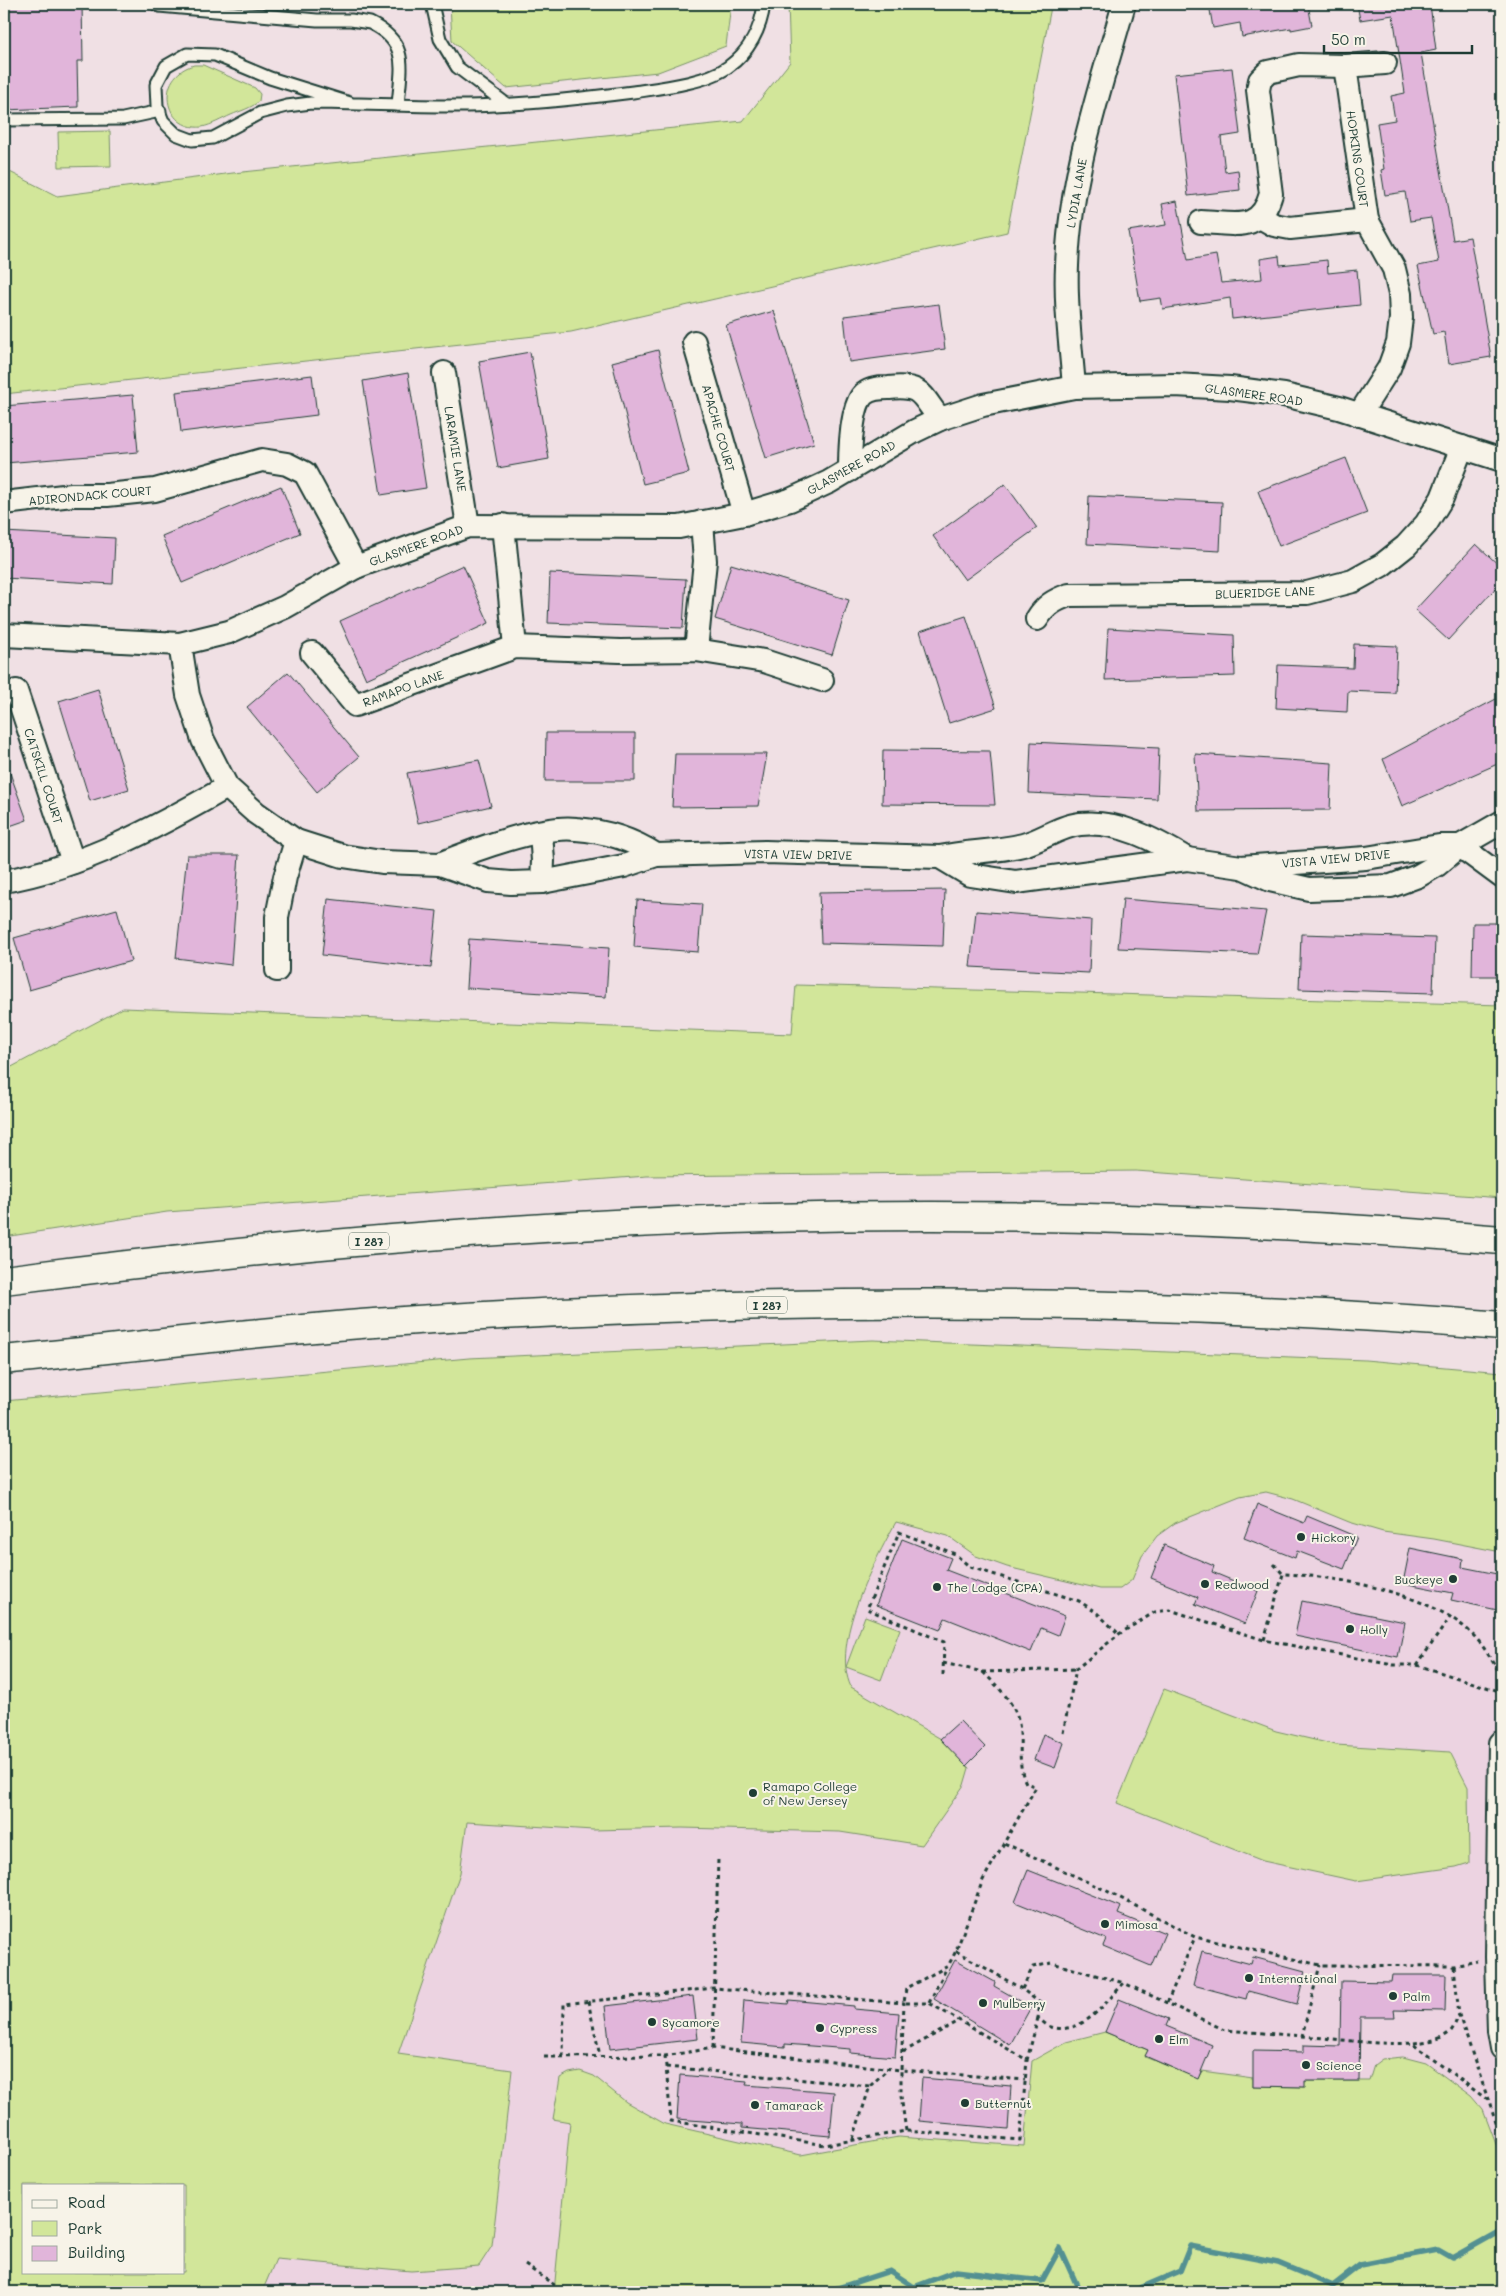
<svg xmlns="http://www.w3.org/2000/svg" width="1506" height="2296" font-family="Mali,sans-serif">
<rect width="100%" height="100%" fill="#f0e0e4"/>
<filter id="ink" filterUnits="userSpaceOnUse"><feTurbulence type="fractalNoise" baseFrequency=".02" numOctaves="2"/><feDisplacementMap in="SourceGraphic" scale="10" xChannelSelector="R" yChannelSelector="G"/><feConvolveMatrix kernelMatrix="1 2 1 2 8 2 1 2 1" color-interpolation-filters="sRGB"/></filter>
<g filter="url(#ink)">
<path fill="#ecd3e1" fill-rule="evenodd" d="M873,1340L1365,1360L1502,1372V2292H4V1401L469,1358ZM24,2185H184V2272H24Z"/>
<g fill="#d2e69a" stroke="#789267" fill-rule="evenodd">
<path d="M450,4H731L726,46L658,72L506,88L452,41Z"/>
<path d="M788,4H1031L1051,7L1007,232L571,332L4,394V169L57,196L233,173L743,121L790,62Z"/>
<path d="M194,65H203L255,88L260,94L259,101C252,108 240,111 231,115C222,119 212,125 202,127C163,131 154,76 194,65Z"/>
<path d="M110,131L111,166L59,167L58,132Z"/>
<path d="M796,985L1502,1005V1198L1136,1171L647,1176L167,1212L4,1237V1071L123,1008L792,1034Z"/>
<path d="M873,1340L1365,1360L1502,1372V1554L1496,1551L1434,1539L1383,1532L1349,1522L1293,1499L1266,1492L1240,1497L1175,1523L1157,1536L1142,1556L1132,1580L1120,1589H1100L1007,1567L976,1556L948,1536L896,1522C874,1562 830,1643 851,1687L941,1739L969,1768L964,1785L922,1845L840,1832L682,1828L593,1830L467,1822L460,1873L398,2054L512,2070L492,2246L479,2266L411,2271L276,2259L262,2292H4V1401L469,1358ZM24,2185H184V2272H24Z"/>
<path d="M865,1616L900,1629L881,1680L846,1667Z"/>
<path d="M1164,1689L1276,1731L1336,1745L1450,1752L1468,1787L1469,1863L1456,1867L1356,1881L1263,1861L1117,1803Z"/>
<path d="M1105,2032L1148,2050L1145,2057L1198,2078L1202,2071L1253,2078V2086L1304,2087L1305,2081H1369L1374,2065L1382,2059L1403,2057L1426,2063L1471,2096L1483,2110L1502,2160V2292H554L570,2122L553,2119L560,2078L569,2073L580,2071L594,2076L626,2102L665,2124L801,2155L898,2137L1024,2146L1032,2061L1066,2042Z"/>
</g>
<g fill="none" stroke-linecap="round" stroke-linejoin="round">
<g stroke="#539092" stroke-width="5.5">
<path d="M825,2292L890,2271L914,2287L956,2271L1042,2281L1060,2248L1080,2292"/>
<path d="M1131,2292L1180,2271L1190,2246L1278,2263L1333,2286L1360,2265L1438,2250L1452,2258L1502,2230"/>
</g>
</g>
<g fill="#e1b5da" stroke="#1f3d34">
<path d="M4,4H82L83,61H77L78,107L4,110Z"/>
<path d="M1209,4H1308L1312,26L1291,30V28L1242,37L1240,23L1213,28Z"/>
<path d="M1357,4H1430L1436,50L1421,53L1453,240L1470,237L1491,357L1449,364L1444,332L1433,334L1418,266L1439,262L1431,218L1410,221L1405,192L1385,195L1381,170L1384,169L1377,123L1395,120L1391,96L1405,93L1393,15L1360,20Z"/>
<path d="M1232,68L1240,134L1221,137L1225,172L1238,170L1240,190L1188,196L1174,74Z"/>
<path d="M1177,201L1188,260L1216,255L1221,283L1262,279L1260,259L1279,256L1280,265L1327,260L1328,273L1357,270L1360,305L1232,319L1230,298L1163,309L1161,298L1140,301L1128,231L1166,225L1162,204Z"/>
<path d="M939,304L945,349L849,362L844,316Z"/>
<path d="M774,311L814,443L766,458L726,325Z"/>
<path d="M658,350L689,473L643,484L612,362Z"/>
<path d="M530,352L549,459L498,468L479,361Z"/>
<path d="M408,373L426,488L381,495L363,381Z"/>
<path d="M312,375L317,415L181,432L176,392Z"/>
<path d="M133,395L138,452L5,463L4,406Z"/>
<path d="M1346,458L1367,513L1279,546L1258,491Z"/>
<path d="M1005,484L1037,528L965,580L933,536Z"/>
<path d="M281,486L300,533L182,583L162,536Z"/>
<path d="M1089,496L1222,502L1220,551L1087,544Z"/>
<path d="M4,532L115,538L113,584L4,578Z"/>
<path d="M1476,544L1502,568V581L1448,640L1415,610Z"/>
<path d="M731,564L849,600L832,655L715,619Z"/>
<path d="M463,565L489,623L366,679L340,621Z"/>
<path d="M550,573L686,579L683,628L548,623Z"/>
<path d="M966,616L996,708L949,723L920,631Z"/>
<path d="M1108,628L1234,635L1235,676L1105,680Z"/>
<path d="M1354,644L1397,646L1395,693L1348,691L1347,712L1276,708L1278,665L1353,668Z"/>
<path d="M288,672L359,757L317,792L247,707Z"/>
<path d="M98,689L129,789L90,801L59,701Z"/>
<path d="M1496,699L1502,711V762L1402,806L1383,759Z"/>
<path d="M546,733H635V781H545Z"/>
<path d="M1031,742L1159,748L1157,799L1029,793Z"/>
<path d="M883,750L990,751L995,805L882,804Z"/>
<path d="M675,754H767L758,806L672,807Z"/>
<path d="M1195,754L1332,763L1330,810L1198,811Z"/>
<path d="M479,760L491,806L418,823L407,773Z"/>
<path d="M4,762H6L27,820L4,828Z"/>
<path d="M187,855H239L231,965L176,958Z"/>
<path d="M945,890L943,946L821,943L819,892Z"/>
<path d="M328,899L437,911L431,968L322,955Z"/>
<path d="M1123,899L1266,911L1257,954L1118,948Z"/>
<path d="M637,900L702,904L698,952L634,947Z"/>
<path d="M117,909L131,961L29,990L14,938Z"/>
<path d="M976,911L1091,920L1089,973L970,967Z"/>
<path d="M1473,923H1502V976H1472Z"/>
<path d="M1301,934L1435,938L1433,993L1299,989Z"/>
<path d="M469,939L609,948L606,997L466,988Z"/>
<path d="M1257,1504L1304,1523L1307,1516L1357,1537L1344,1569L1297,1551L1295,1558L1244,1538Z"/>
<path d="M902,1539L951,1558L946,1570L1065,1616L1058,1635L1041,1628L1031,1652L945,1618L940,1630L876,1605Z"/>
<path d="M1164,1545L1214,1566L1212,1572L1258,1591L1245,1624L1195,1604L1198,1597L1151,1578Z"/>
<path d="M1410,1548L1463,1559L1462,1567L1502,1575V1611L1451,1600L1453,1593L1403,1583Z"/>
<path d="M1302,1601L1405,1622L1398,1657L1295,1636Z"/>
<path d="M960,1721L985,1747L966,1766L940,1739Z"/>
<path d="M1043,1734L1064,1743L1055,1768L1034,1760Z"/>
<path d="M1028,1870L1121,1907L1118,1914L1165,1933L1151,1966L1103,1946L1106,1939L1015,1902Z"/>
<path d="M1202,1951L1251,1964L1253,1957L1305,1971L1297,2004L1248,1991L1246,1999L1193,1985Z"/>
<path d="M955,1960L995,1982L994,1986L1031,2007L1010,2045L934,1999Z"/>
<path d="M1392,1975H1446L1445,2011L1394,2010L1395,2017H1360L1359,2081H1305V2087L1253,2086V2051L1304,2052V2045L1340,2046L1341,1981L1391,1982Z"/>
<path d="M693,1996L698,2039L610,2049L605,2006Z"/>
<path d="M1119,1999L1169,2019L1166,2026L1212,2045L1198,2079L1145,2056L1148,2050L1105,2032Z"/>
<path d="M744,2000L788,2004L789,2000L854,2006V2009L899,2013L895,2057L850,2053V2049L785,2044V2047L741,2043Z"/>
<path d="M680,2075L747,2081L746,2085L834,2092L830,2136L742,2128V2124L677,2119Z"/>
<path d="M922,2078L1011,2086L1008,2129L919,2121Z"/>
</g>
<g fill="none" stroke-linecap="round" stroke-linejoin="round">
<g stroke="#1f3d34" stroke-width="15">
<g id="lane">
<path d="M156,4L159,6L317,20H351L370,23C410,43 401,67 398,105"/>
<path d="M432,4L440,39L457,67L505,103"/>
<path d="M350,103L270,78L215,55L187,54L166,66L156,85L157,106L163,121L176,134L192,140L213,138L260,113L287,106L311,103C363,103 415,107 467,106C522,105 578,99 633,92C660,88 706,83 728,67C749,52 761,29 764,4"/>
<path d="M4,120L123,119L160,111"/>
</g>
</g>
<g stroke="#1f3d34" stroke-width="26">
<g id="street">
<path d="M1345,66L1367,220L1394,269L1400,294L1401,318L1398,343L1389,368L1359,415"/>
<path d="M1260,217L1274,225L1290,228L1367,220"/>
<path d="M1201,222C1234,223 1260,234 1271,194L1258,90L1260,80L1268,72L1299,65L1345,66L1385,63"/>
<path d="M694,342L744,514"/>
<path d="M444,373L468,526"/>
<path d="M1074,387C1071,347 1065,306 1067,266C1070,176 1100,89 1124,4"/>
<path d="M850,470C850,453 851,405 864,394C871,388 880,388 889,388C923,384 921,396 940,419"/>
<path d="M4,503L72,495H107L155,490L262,460L287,464L305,473L356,567"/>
<path d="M503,525L515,647"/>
<path d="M1037,619C1045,606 1054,600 1069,595L1307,593L1353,581L1382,565L1406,546L1426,524L1442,498L1462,447"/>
<path d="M4,635L180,644L229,632L285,607L356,567L468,526L679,527L744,514L790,500L829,482L915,431L940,419L983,405L1074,387L1175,385L1230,388L1284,395L1339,408L1502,460"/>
<path d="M180,644L188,695L203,740L227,787L256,813L296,841L343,856L382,862L440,864L488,881L511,883L542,882L624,866L656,855L765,852L940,857C967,851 995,852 1023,845C1042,840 1060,826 1080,824C1119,820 1155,840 1187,859"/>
<path d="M696,650L705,561L702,522"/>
<path d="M312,653L355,705L515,647L620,651L696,650L764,661L822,680"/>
<path d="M16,691L73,862"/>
<path d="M541,832L543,861L542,882"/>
<path d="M1460,846L1502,877"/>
<path d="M940,857L970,875L1016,882L1187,859L1241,867L1366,858L1439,846H1460"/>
<path d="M440,864C473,850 541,825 576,829C604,831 633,840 656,855"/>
<path d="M1244,868L1270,880L1309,889L1391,886L1418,876L1437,865L1460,846L1502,822"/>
<path d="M4,881C84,867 157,827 227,787"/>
<path d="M277,970V917L285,877L296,841"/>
<path d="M1502,1743H1500L1497,1957L1499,2031L1502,2048"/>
</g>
</g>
<g stroke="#1f3d34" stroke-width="31">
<g id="highway">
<path d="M4,1280C246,1249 489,1227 733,1219C989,1211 1247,1219 1502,1240"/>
<path d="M4,1360C141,1346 279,1329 417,1320C779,1297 1141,1297 1502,1326"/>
</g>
</g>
<g stroke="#1f3d34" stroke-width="3" stroke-dasharray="4 4" stroke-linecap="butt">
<path d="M1274,1564L1283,1574C1338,1576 1434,1594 1473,1635C1485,1647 1493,1663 1502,1676"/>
<path d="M1264,1640L1283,1574"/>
<path d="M943,1663L983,1672L1076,1669"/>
<path d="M1417,1665L1451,1616"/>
<path d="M983,1672C1001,1690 1019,1706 1020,1733C1021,1751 1018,1767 1026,1783L1036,1787L1004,1843L1107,1891L1195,1937L1320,1965L1454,1966L1477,1961"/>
<path d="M943,1675L944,1642L867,1609L899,1532L955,1554L970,1567L1079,1601L1097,1613L1119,1634"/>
<path d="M1063,1733L1076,1669L1119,1634L1155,1612L1170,1610L1264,1640L1393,1665H1417L1502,1692"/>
<path d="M1004,1843L983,1880L956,1951L948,1966L906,1988L904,2003H929L1027,2060L1038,2018"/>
<path d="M956,1951L1022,1989L1040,2003L1038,2018C1042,2021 1047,2026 1051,2027C1083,2036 1105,2003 1124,1983L1225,2030L1302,2036L1320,1965"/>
<path d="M1454,1966L1459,2015L1502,2140"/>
<path d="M1022,1989L1033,1967L1052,1963L1124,1983"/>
<path d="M588,2001L600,2056"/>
<path d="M929,2003L947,1967"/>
<path d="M1167,2003L1195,1937"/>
<path d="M1302,2036C1335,2038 1426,2054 1450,2032C1454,2028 1456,2021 1459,2015"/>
<path d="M1414,2045L1489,2101"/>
<path d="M713,2048L718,1858"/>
<path d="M903,2052L959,2021"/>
<path d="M665,2056L671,2121L825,2145L906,2131L1020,2140L1027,2060"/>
<path d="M544,2057L665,2056L713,2048L901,2070L904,2003L714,1988L564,2004L563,2056"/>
<path d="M666,2067L870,2086"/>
<path d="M906,2131L901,2096V2070L1025,2080"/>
<path d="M853,2139L870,2086L888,2069"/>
<path d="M525,2265L565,2292"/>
</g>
<use href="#lane" stroke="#f7f3e8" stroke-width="11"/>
<use href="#street" stroke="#f7f3e8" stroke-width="22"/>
<use href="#highway" stroke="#f7f3e8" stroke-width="28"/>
</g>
</g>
<g fill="#1f3d34" stroke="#f7f3e8" stroke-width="2">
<circle cx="1301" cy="1537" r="5"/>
<circle cx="1453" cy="1579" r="5"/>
<circle cx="1205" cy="1584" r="5"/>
<circle cx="937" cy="1587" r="5"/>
<circle cx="1350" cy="1629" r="5"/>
<circle cx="753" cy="1793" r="5"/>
<circle cx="1105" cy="1924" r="5"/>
<circle cx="1249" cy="1978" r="5"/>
<circle cx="1393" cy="1996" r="5"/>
<circle cx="983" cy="2003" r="5"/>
<circle cx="652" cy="2022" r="5"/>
<circle cx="820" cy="2028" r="5"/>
<circle cx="1159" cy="2039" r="5"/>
<circle cx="1306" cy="2065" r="5"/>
<circle cx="965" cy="2103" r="5"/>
<circle cx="755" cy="2105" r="5"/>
</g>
<g text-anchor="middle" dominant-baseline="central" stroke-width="4" stroke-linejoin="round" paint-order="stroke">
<g fill="#f7f3e8" stroke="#60746a" stroke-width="1">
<rect x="349" y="1232.5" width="40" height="17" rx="4"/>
<rect x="747" y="1296.5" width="40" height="17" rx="4"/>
</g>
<g font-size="11" font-weight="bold" fill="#1f3d34">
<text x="369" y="1241">I 287</text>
<text x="767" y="1305">I 287</text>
</g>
<g font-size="12" fill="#1f3d34" stroke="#f7f3e8">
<text transform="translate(1358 159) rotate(82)">HOPKINS COURT</text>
<text transform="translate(1076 193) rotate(-80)">LYDIA LANE</text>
<text transform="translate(1254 394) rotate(8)">GLASMERE ROAD</text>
<text transform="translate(719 428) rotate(74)">APACHE COURT</text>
<text transform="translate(456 449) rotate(81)">LARAMIE LANE</text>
<text transform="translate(851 467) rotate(-29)">GLASMERE ROAD</text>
<text transform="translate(90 495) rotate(-5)">ADIRONDACK COURT</text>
<text transform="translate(416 545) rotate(-20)">GLASMERE ROAD</text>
<text transform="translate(1265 592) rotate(-2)">BLUERIDGE LANE</text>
<text transform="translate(403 688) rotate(-20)">RAMAPO LANE</text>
<text transform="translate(44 776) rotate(72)">CATSKILL COURT</text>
<text transform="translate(798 854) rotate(1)">VISTA VIEW DRIVE</text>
<text transform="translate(1336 858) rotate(-5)">VISTA VIEW DRIVE</text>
</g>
<g font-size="12" fill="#1f3d34" stroke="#f7f3e8" text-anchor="start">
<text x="1311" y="1537">Hickory</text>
<text x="1443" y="1579" text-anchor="end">Buckeye</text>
<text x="1215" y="1584">Redwood</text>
<text x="947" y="1587">The Lodge (CPA)</text>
<text x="1360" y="1629">Holly</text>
<text x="763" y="1786">Ramapo College<tspan x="763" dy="14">of New Jersey</tspan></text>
<text x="1115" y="1924">Mimosa</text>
<text x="1259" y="1978">International</text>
<text x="1403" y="1996">Palm</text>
<text x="993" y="2003">Mulberry</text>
<text x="662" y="2022">Sycamore</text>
<text x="830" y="2028">Cypress</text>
<text x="1169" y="2039">Elm</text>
<text x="1316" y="2065">Science</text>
<text x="975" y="2103">Butternut</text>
<text x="765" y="2105">Tamarack</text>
</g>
</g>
<rect width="1506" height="2296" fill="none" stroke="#f7f3e8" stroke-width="20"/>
<rect x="10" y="10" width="1486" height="2276" fill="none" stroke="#1f3d34" stroke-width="2" filter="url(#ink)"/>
<rect x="22" y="2184" width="162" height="90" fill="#f7f3e8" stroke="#a1aaa0"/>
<rect x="32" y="2200" width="25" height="8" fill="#f7f3e8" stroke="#a1aaa0"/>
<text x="68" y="2208" font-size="15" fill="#1f3d34">Road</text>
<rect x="32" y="2221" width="25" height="15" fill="#d2e69a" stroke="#a1aaa0"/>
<text x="68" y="2234" font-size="15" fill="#1f3d34">Park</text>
<rect x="32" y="2246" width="25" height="15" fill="#e1b5da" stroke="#a1aaa0"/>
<text x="68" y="2258" font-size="15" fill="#1f3d34">Building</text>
<path d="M1324 45v8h148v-8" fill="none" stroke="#1f3d34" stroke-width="2.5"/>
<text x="1331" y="45" font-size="15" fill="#1f3d34" stroke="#f7f3e8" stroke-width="4" paint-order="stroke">50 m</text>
</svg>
